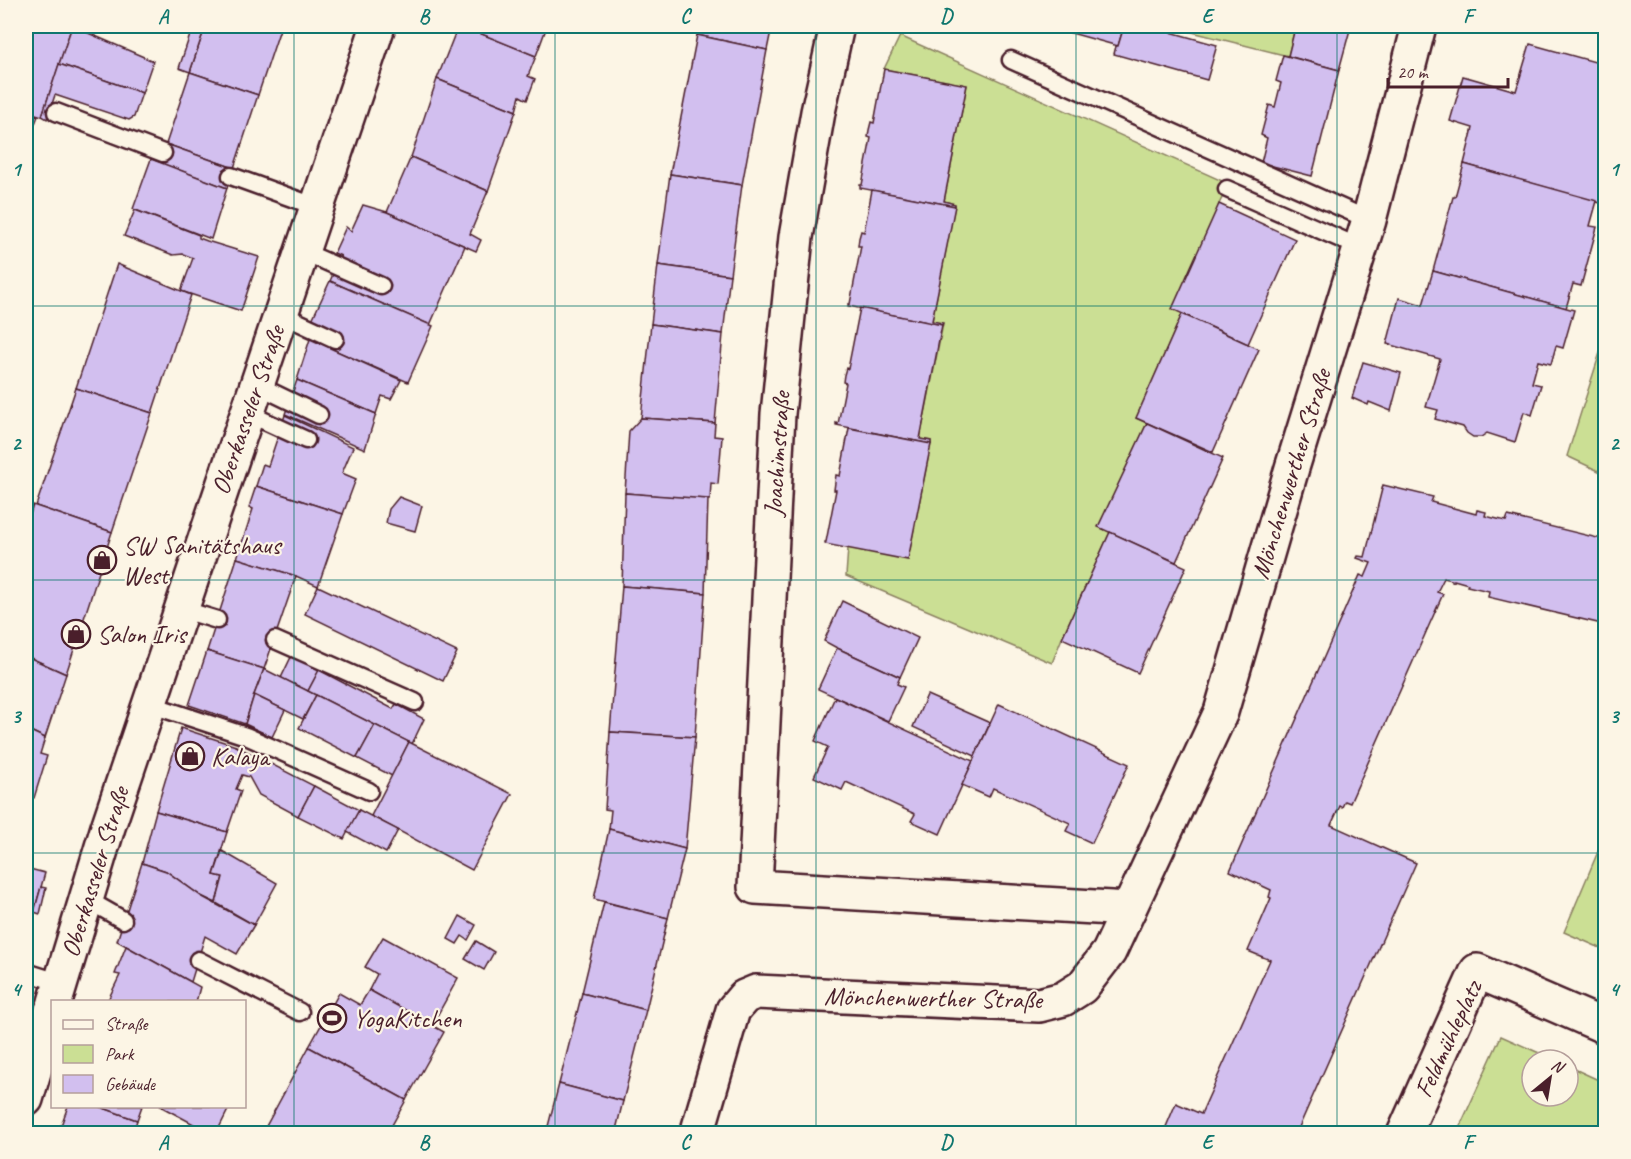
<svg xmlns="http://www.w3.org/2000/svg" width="1631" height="1159" font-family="Caveat,sans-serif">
<rect width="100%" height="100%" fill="#fcf5e5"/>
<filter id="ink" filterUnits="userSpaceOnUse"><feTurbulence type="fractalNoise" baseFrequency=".0167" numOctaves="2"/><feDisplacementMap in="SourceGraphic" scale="12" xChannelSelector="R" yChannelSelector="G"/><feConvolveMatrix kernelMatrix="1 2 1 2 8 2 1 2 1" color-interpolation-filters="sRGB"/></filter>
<g filter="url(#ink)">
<g fill="#cbdf94" stroke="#8a7f60" stroke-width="1.5">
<path d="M1168,26H1290L1289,30L1294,32L1288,56Z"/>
<path d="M900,36L1229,184L1219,204L1182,314L1136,418L1147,423L1099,527L1110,532L1062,638L1052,663L846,576L848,548L908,559L931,444V441L920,439L943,324L932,321L955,204L944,201L967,85L884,69Z"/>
<path d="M1605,337L1606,474H1605L1567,456Z"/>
<path d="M1605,835V950L1564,932Z"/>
<path d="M1501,1036L1555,1060H1532V1096H1568V1066L1605,1083V1133H1457Z"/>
</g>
<g fill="#d2bfef" stroke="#4a1f2b" stroke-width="1.5">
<path d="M26,26H72L42,116L26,111Z"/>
<path d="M72,26L153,61L142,93L59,64Z"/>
<path d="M193,26H281L258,95L190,72L204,30Z"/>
<path d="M193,26L204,30L190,72L179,68Z"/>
<path d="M458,26H462L536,56L528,76L535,79L527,100L520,96L516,111L437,79Z"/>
<path d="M462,26H547L536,56Z"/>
<path d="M699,26H772L767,50L697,35Z"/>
<path d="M1065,26H1124L1118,46L1064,31Z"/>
<path d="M1124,26H1149L1217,45L1207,80L1114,54L1116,46H1118Z"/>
<path d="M1290,26H1351L1339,70L1288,56L1294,32L1289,30Z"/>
<path d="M697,35L767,50L742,185L670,174Z"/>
<path d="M1530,44L1606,65V125L1601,142L1606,143V198L1604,204L1464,164L1473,128L1450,121L1463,76L1516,91Z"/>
<path d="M1283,55L1339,70L1312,176L1261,163L1267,138L1261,135L1269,105L1275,107L1281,83L1276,81Z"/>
<path d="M59,64L142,93L134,117L129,120L55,95L47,119L42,116Z"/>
<path d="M884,69L967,85L944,201L955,204V206L860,188V185H862L871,138L868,137L869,130L871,122L874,123Z"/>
<path d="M190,72L258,95L234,168L166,144Z"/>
<path d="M437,79L516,111L488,191L411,157Z"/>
<path d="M26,111L38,116L26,147Z"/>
<path d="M166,144L234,168L227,188L160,163Z"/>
<path d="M411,157L488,191L470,234L481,240L476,251L387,212Z"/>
<path d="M151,159L227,188L211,239L133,209Z"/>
<path d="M1464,164L1597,201L1590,226L1597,227L1581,286L1573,284L1566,308L1433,271L1453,197H1455Z"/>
<path d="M670,174L742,185L730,275L658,265Z"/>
<path d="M872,190L955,206L932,321L943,323L942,325L848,306V304H850L861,246H858L859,238L861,231L864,232Z"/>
<path d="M1219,204L1295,239L1248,344L1172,309Z"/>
<path d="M363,205L387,212L465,246L430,325L330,281L341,256L334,253L346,227L351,231Z"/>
<path d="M135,210L199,235V238L207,241L259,257L241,311L181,291L193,258L183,254L173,255L124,236Z"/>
<path d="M117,264L191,295L152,413L76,388Z"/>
<path d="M658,265L730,275L723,334L651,324Z"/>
<path d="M1433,271L1574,310L1563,348L1556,346L1551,364L1538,361L1532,383L1541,385L1532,415L1524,412L1515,442L1487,433L1481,437H1473L1467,433L1463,427L1435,419L1438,410L1426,407L1440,359L1387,344L1399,298L1423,305Z"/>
<path d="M330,281L433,326L408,382L304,337Z"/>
<path d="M860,308L942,325L920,439L931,441V444L836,425V423L838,424L846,383L843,382L844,375L846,368L848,369Z"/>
<path d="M1182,314L1259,349L1213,452L1136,418Z"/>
<path d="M651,324L723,334L715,423L641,418Z"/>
<path d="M310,339L401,380L391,399L382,396L376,414L297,380Z"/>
<path d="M1363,362L1401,373L1391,411L1369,402L1368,405L1352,398Z"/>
<path d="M297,380L376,414L365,449L285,414Z"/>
<path d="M76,388L152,413L112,532L36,506Z"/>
<path d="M285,415L353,447L342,473L356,479L343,514L256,486L263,464L268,466Z"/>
<path d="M641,418L715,423L714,436L722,437L718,484L711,483L710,500L625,493L629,431Z"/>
<path d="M1147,423L1223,458L1176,562L1098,527Z"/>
<path d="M849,428L931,444L908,560L825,544V542H826L836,490H834L836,475L840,476Z"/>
<path d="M1383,485L1433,497L1431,502L1476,514L1477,510L1486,512L1485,516L1506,521L1508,516L1606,540V625L1488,597L1489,591L1467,586L1468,584L1454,580V582H1452V580L1444,578L1437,592L1443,594L1350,803L1345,801L1342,807L1340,806L1331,825L1416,863L1296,1134H1163L1176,1103L1201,1114L1270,960L1248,951L1271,898L1269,897L1271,890L1230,871L1360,575L1365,577L1371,563L1357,558L1358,556L1365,557Z"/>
<path d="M256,486L343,514L318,586L296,576L237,558L253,509L249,507Z"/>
<path d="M625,493L708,499L705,593L622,586Z"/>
<path d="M399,497L422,506L415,531L386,523L389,509Z"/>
<path d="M33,505L112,532L66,674L26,656V528Z"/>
<path d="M1110,532L1186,567L1138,673L1062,638Z"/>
<path d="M237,558L296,576L264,669L207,651Z"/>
<path d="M318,586L457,652L443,681L305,614Z"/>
<path d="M622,586L705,593L695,737L610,732Z"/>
<path d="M842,601L918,638L900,677L837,648L824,641Z"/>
<path d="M837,648L900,677L897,684L904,687L888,721L818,689Z"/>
<path d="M207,651L264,669L254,695L245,724L189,705Z"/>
<path d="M292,655L320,669L308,691L281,678Z"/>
<path d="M26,656L66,674L45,738L26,729Z"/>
<path d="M264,669L316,695L303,719L254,695Z"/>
<path d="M319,670L393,709L396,704L424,719L412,744L308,691Z"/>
<path d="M254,695L285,710L272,737L245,724Z"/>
<path d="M316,695L375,725L357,758L299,728Z"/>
<path d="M927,695L990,723L975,756L913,727Z"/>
<path d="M835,697L973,761L940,834L911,821L915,814L846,782L842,790L814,777L828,747L815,741Z"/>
<path d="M999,704L1129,764L1092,843L1066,831L1070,823L993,788L989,797L962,785Z"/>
<path d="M375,725L409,742L392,776L357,758Z"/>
<path d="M181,728L236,746L314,786L298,816L259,795L249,777L242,775L236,789L241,791L227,832L156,811Z"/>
<path d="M26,729L45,738L40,754L47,756L34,798L28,797L26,805Z"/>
<path d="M610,732L695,737L685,849L609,829L611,810L605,809Z"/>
<path d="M409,742L512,794L472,870L371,816Z"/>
<path d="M314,786L359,810L344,839L298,816Z"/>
<path d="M359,810L398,830L386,853L347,832Z"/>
<path d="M156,811L227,832L214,875L223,877L216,903L201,896L166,871L142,863Z"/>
<path d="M609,829L685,849L668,918L594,899Z"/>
<path d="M222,851L277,883L254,925L216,903L223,877L214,875Z"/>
<path d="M142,863L166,871L201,896L254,925L237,954L205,936L191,982L117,941Z"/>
<path d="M26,868L45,873L26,940Z"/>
<path d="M41,887L46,888L40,914L34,912Z"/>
<path d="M604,902L668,918L646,1010L582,993Z"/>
<path d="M460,916L476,925L468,940L462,936L457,944L448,939Z"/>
<path d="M383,937L458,978L432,1025L369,990L377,974L365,967Z"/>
<path d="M476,941L494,952L484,970L465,959Z"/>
<path d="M126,946L200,987L196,1002H107L120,975L115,974Z"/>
<path d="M369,990L444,1032L406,1100L309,1047L339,993L360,1005Z"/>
<path d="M582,993L646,1010L623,1101L559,1084Z"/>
<path d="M309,1047L406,1100L387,1134H271L264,1130Z"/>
<path d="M559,1084L623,1101L615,1134H546Z"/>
<path d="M68,1106H98L137,1120L133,1134H58Z"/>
<path d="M98,1106H142L137,1120Z"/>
<path d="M160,1106H221L228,1110L216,1134H212Z"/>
</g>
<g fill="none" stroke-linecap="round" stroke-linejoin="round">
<g stroke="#4a1f2b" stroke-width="21">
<g id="lane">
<path d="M1011,60L1369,220"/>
<path d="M56,112L163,153"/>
<path d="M231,176L317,207"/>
<path d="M1227,189L1361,248"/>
<path d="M302,251L381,286"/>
<path d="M281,314L335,339"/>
<path d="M257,385L319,415"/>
<path d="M247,413L306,440"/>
<path d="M181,609L217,620"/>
<path d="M275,640L415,702"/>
<path d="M149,704L246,736L369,791"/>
<path d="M86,899L123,920"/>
<path d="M198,960L300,1012"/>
<path d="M26,972L61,983"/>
</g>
</g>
<g stroke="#4a1f2b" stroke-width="38">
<g id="street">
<path d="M837,26L818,112L796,237L778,414L755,887L1129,909"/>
<path d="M55,1002L108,827L378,26"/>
<path d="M26,1099L52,1010"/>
<path d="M697,1134L733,1010L744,997L756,992L1039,1005L1063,999L1082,987L1109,952L1221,712L1292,468L1369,220L1419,26"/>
<path d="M1404,1134L1477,971L1606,1027"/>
</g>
</g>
<use href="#lane" stroke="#fcf5e5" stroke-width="16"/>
<use href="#street" stroke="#fcf5e5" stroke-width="33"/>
</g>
</g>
<path fill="none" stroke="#0f766e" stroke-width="1.5" stroke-opacity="0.55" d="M294,26V1134M555,26V1134M816,26V1134M1076,26V1134M1337,26V1134M26,306H1606M26,580H1606M26,853H1606"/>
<defs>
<g id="shop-ring" transform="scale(1.5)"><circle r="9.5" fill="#fcf5e5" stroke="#4a1f2b" stroke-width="1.5"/><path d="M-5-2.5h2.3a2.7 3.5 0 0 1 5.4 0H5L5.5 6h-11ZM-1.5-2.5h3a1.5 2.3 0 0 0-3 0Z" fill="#4a1f2b"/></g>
<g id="stadium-ring" transform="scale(1.5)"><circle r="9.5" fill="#fcf5e5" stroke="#4a1f2b" stroke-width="1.5"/><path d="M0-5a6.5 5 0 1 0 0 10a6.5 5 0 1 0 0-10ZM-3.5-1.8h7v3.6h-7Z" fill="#4a1f2b"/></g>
</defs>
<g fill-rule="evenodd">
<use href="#shop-ring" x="102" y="560"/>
<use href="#shop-ring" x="76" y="634"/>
<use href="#shop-ring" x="190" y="756"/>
<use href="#stadium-ring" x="332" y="1018"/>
</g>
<g text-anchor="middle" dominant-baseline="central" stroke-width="4.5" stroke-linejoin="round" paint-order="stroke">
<g font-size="26" fill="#4a1f2b" stroke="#fcf5e5">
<text transform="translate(248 410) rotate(-71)">Oberkasseler Straße</text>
<text transform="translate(777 454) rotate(-86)">Joachimstraße</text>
<text transform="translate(1291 474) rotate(-73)">Mönchenwerther Straße</text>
<text transform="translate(95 872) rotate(-73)">Oberkasseler Straße</text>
<text transform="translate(933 998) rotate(1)">Mönchenwerther Straße</text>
<text transform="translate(1448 1039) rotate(-65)">Feldmühleplatz</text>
</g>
<g font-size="26" fill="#4a1f2b" stroke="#fcf5e5" text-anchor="start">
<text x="123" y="545">SW Sanitätshaus<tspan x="123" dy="30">West</tspan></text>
<text x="97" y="634">Salon Iris</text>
<text x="211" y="756">Kalaya</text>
<text x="353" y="1018">YogaKitchen</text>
</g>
</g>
<rect width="1631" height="1159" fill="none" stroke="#fcf5e5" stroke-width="66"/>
<rect x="51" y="1000" width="195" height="108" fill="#fcf5e5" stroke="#b59f9b" stroke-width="1.5"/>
<rect x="63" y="1020" width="30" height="9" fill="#fcf5e5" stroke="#b59f9b" stroke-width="1.5"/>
<text x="105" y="1030" font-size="18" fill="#4a1f2b">Straße</text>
<rect x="63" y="1045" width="30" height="18" fill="#cbdf94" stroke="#b59f9b" stroke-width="1.5"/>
<text x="105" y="1060" font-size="18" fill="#4a1f2b">Park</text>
<rect x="63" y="1075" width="30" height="18" fill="#d2bfef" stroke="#b59f9b" stroke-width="1.5"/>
<text x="105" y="1090" font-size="18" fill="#4a1f2b">Gebäude</text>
<g transform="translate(1550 1078) rotate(30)"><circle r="28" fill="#fcf5e5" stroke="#b59f9b" stroke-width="1.5"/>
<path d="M0-4.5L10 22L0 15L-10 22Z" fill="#4a1f2b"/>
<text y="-9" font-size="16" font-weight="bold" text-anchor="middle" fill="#4a1f2b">N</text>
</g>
<path d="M1388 78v9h120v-9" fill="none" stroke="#4a1f2b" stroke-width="3"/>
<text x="1397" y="78" font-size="18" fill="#4a1f2b" stroke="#fcf5e5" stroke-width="4.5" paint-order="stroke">20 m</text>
<rect x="33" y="33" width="1565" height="1093" fill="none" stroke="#0f766e" stroke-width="2"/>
<g font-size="20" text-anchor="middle" font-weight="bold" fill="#0f766e">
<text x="163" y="23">A</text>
<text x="424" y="23">B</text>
<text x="685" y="23">C</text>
<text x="946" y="23">D</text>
<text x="1207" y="23">E</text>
<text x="1468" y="23">F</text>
<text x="16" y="176">1</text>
<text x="1614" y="176">1</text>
<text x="16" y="450">2</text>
<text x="1614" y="450">2</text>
<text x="16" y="723">3</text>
<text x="1614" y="723">3</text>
<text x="16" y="996">4</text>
<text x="1614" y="996">4</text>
<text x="163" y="1149">A</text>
<text x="424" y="1149">B</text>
<text x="685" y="1149">C</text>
<text x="946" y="1149">D</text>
<text x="1207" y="1149">E</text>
<text x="1468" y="1149">F</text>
</g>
</svg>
